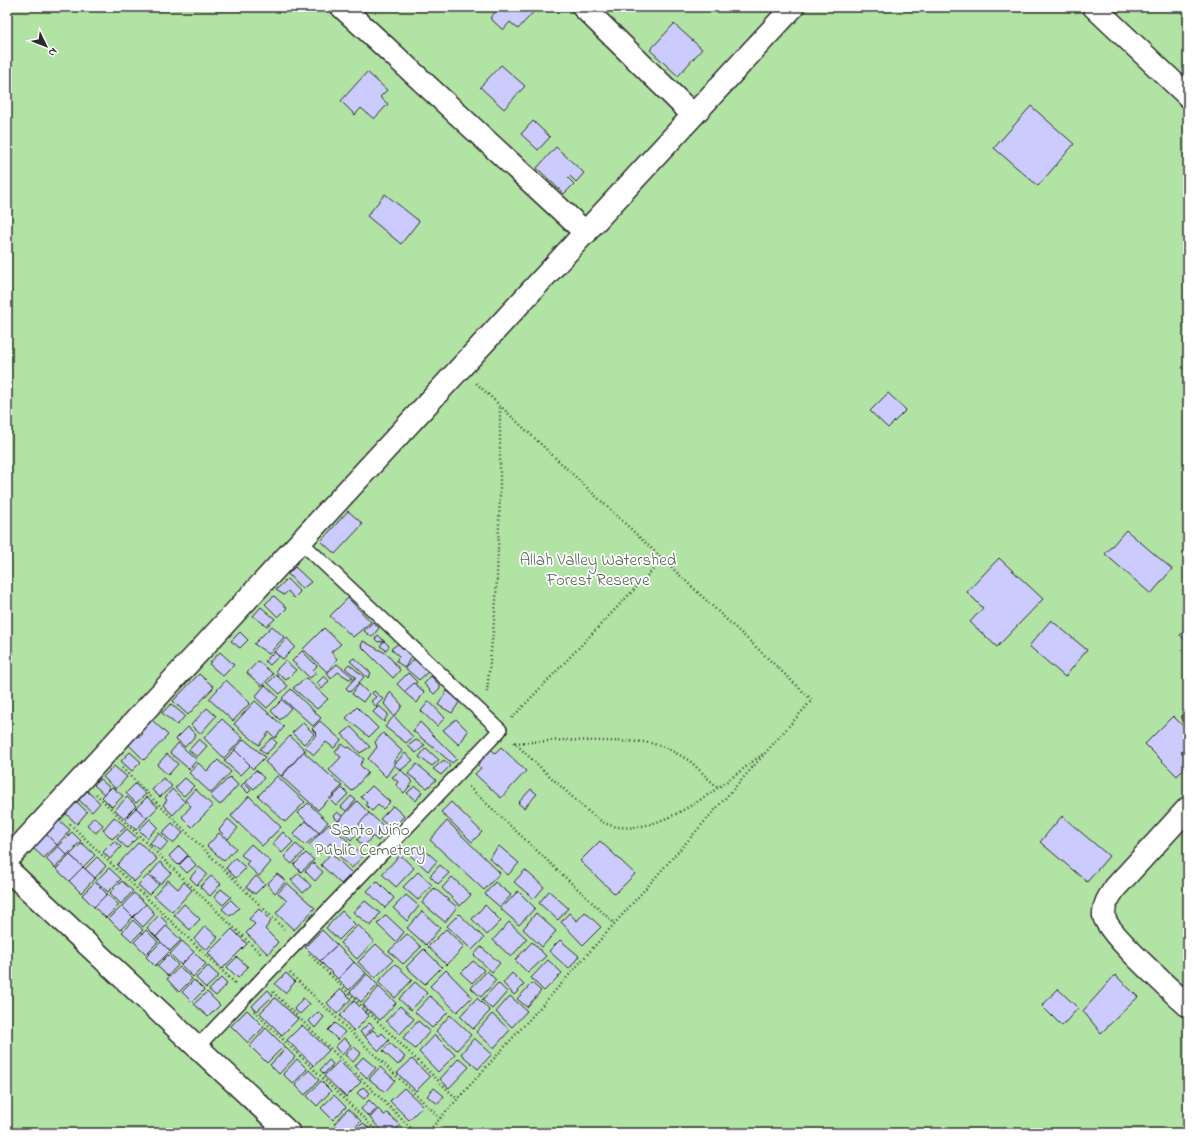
<svg xmlns="http://www.w3.org/2000/svg" width="1195" height="1140" font-family="'Indie Flower',sans-serif">
<rect width="100%" height="100%" fill="#f5f5ff"/>
<filter id="ink" filterUnits="userSpaceOnUse"><feTurbulence type="fractalNoise" baseFrequency=".025" numOctaves="2"/><feDisplacementMap in="SourceGraphic" scale="8" xChannelSelector="R" yChannelSelector="G"/><feConvolveMatrix kernelMatrix="1 2 1 2 8 2 1 2 1" color-interpolation-filters="sRGB"/></filter>
<g filter="url(#ink)">
<rect fill="#b1e3a4" stroke="#6e8768" x="7" y="7" width="1181" height="1126"/>
<g fill="#cccbfd" stroke="#2b2b2b">
<path d="M500,7H538L518,29L510,22L503,30L490,18Z"/>
<path d="M674,24L702,49L678,76L650,50Z"/>
<path d="M501,65L525,86L504,109L480,87Z"/>
<path d="M367,72L387,90L380,97L388,104L374,119L361,108L355,115L341,101Z"/>
<path d="M1031,106L1074,144L1038,186L994,148Z"/>
<path d="M533,121L550,137L538,150L521,134Z"/>
<path d="M556,147L584,173L576,182L570,176L568,178L574,184L564,194L537,168Z"/>
<path d="M385,194L419,221L401,244L367,216Z"/>
<path d="M888,393L906,410L888,428L870,411Z"/>
<path d="M348,511L363,524L335,554L321,541Z"/>
<path d="M1126,530L1172,569L1151,594L1105,554Z"/>
<path d="M999,558L1043,599L997,647L970,622L983,608L967,592Z"/>
<path d="M295,567L311,582L302,589L288,574Z"/>
<path d="M287,579L300,592L294,598L288,591L284,595L276,590Z"/>
<path d="M274,596L287,608L278,617L265,604Z"/>
<path d="M348,598L371,622L353,637L330,616Z"/>
<path d="M261,607L275,619L267,626L253,616Z"/>
<path d="M1051,620L1087,650L1065,677L1029,646Z"/>
<path d="M373,622L379,628L372,637L364,631Z"/>
<path d="M272,626L284,637L269,654L254,644Z"/>
<path d="M1188,627V643L1180,635Z"/>
<path d="M324,628L341,644L331,652L337,659L327,672L303,649Z"/>
<path d="M240,632L248,640L240,648L231,641Z"/>
<path d="M378,635L384,641L378,642L375,639Z"/>
<path d="M287,638L295,647L283,659L274,652Z"/>
<path d="M363,641L387,654L400,670L393,678L361,646Z"/>
<path d="M384,641L389,646L386,650L380,646Z"/>
<path d="M399,643L411,656L405,668L396,661L399,656L391,649Z"/>
<path d="M302,651L317,666L313,670L316,673L310,678L292,661Z"/>
<path d="M220,652L234,665L223,676L209,664Z"/>
<path d="M274,652L279,656L270,665L265,661Z"/>
<path d="M354,658L371,673L368,678L350,661Z"/>
<path d="M416,658L430,670L419,680L405,668Z"/>
<path d="M258,661L273,674L262,686L247,673Z"/>
<path d="M285,661L296,670L286,680L275,671Z"/>
<path d="M337,664L353,677L349,679L338,672L331,679L327,673Z"/>
<path d="M349,664L364,677L350,692L346,688L356,677L345,668Z"/>
<path d="M408,673L417,682L406,693L397,684Z"/>
<path d="M199,674L214,687L188,715L173,701Z"/>
<path d="M276,675L288,686L280,694L268,683Z"/>
<path d="M324,676L329,681L322,689L317,683Z"/>
<path d="M431,676L441,687L434,694L424,684Z"/>
<path d="M306,678L328,699L317,709L293,688Z"/>
<path d="M226,680L250,703L233,721L209,699Z"/>
<path d="M414,683L424,692L417,703L404,692Z"/>
<path d="M359,684L369,694L363,702L352,694Z"/>
<path d="M265,685L278,697L267,708L255,697Z"/>
<path d="M291,689L321,718L313,726L282,698Z"/>
<path d="M374,691L383,699L377,705V708L371,701L376,697L372,693Z"/>
<path d="M447,691L460,701L452,713L438,705Z"/>
<path d="M390,692L402,705L399,711L394,716L384,704Z"/>
<path d="M282,700L291,708L280,720L271,711Z"/>
<path d="M255,701L284,727L275,738L269,732L259,745L234,724Z"/>
<path d="M429,701L445,718L437,726L421,711Z"/>
<path d="M171,704L185,716L177,725L162,713Z"/>
<path d="M379,706L388,714L384,722L373,712Z"/>
<path d="M357,707L378,728L369,737L346,718Z"/>
<path d="M207,708L216,716L200,734L191,725Z"/>
<path d="M1188,710V724L1181,717Z"/>
<path d="M394,716L413,737L406,743L385,727Z"/>
<path d="M1173,716L1188,731V746L1181,752L1188,759V765L1177,776L1145,744Z"/>
<path d="M151,719L168,735L144,760L127,743L135,734L139,737L143,734L139,731Z"/>
<path d="M222,719L243,738L224,758L204,738Z"/>
<path d="M456,719L468,731L459,745L443,730Z"/>
<path d="M320,721L341,740L334,748L326,742L314,755L305,747L317,734L312,729Z"/>
<path d="M420,722L457,759L452,763L413,731Z"/>
<path d="M303,723L314,734L304,744L292,733Z"/>
<path d="M188,727L196,735L185,747L176,739Z"/>
<path d="M351,727L370,747L360,753L342,734Z"/>
<path d="M383,733L402,751L394,761V765L386,777L368,759L377,747L375,742Z"/>
<path d="M290,736L305,750L281,776L265,762Z"/>
<path d="M272,738L277,743L266,754L260,749Z"/>
<path d="M199,739L207,746L197,757L189,750Z"/>
<path d="M244,739L265,757L253,769L234,750Z"/>
<path d="M416,740L425,745L416,753L408,746Z"/>
<path d="M178,743L197,760L189,769L170,753Z"/>
<path d="M342,744L347,748L349,747L364,759L360,765L368,773L352,791L329,770L341,757L335,752Z"/>
<path d="M501,747L526,771L501,798L475,774L481,768L477,764L491,749L495,753Z"/>
<path d="M426,748L439,760L432,766L419,757Z"/>
<path d="M235,750L250,765L240,775L224,761Z"/>
<path d="M305,750V753L342,786L318,810L281,776L283,775Z"/>
<path d="M130,752L141,762L132,771L121,761Z"/>
<path d="M405,753L413,760L401,770L394,765Z"/>
<path d="M167,754L178,764L168,775L157,765Z"/>
<path d="M218,760L231,772L211,793L189,773L198,763L207,771Z"/>
<path d="M444,760L450,766L441,775L433,769Z"/>
<path d="M417,764L436,780L427,788L408,774Z"/>
<path d="M114,766L127,777L116,789L103,777Z"/>
<path d="M256,770L264,778L254,789L245,781Z"/>
<path d="M401,770L413,782L404,793L396,785L398,782L392,777Z"/>
<path d="M277,776L305,802L285,822L258,796Z"/>
<path d="M230,777L238,785L220,805L210,796Z"/>
<path d="M163,778L172,786L160,797L152,790Z"/>
<path d="M185,778L194,786L184,796L175,788Z"/>
<path d="M100,779L110,788L104,794L94,785Z"/>
<path d="M244,783L251,790L248,793L241,786Z"/>
<path d="M135,784L146,794L136,803L126,793Z"/>
<path d="M372,786L390,802L383,809L378,805L372,811L366,805L367,803L361,797Z"/>
<path d="M415,786L422,792L416,801L407,793Z"/>
<path d="M112,787L123,796L112,807L102,797Z"/>
<path d="M342,788L348,794L336,806L330,800Z"/>
<path d="M172,789L185,802L173,815L163,805L167,800L165,798Z"/>
<path d="M195,789L213,806L192,827L182,817L191,806L185,800Z"/>
<path d="M531,789L537,794L524,808L518,803Z"/>
<path d="M87,791L100,803L92,812L79,800Z"/>
<path d="M249,796L281,827L262,846L231,816Z"/>
<path d="M351,796L356,800L346,811L341,807Z"/>
<path d="M127,797L136,806L124,818L115,810Z"/>
<path d="M147,797L158,807L147,818L136,808Z"/>
<path d="M74,799L87,812L77,824L63,811Z"/>
<path d="M357,801L372,816L351,840L335,825Z"/>
<path d="M451,802L482,832L472,842L441,812Z"/>
<path d="M308,803L328,822L319,833L298,813Z"/>
<path d="M393,806L404,816L392,829L380,819Z"/>
<path d="M136,808L147,818L136,830L125,819Z"/>
<path d="M337,812L342,816L338,821L333,816Z"/>
<path d="M369,813L388,830L378,841L359,824Z"/>
<path d="M1062,816L1109,856L1087,882L1040,842Z"/>
<path d="M94,817L103,825L96,833L87,825Z"/>
<path d="M114,817L126,827L112,839L103,830Z"/>
<path d="M58,819L70,830L57,845L45,833Z"/>
<path d="M150,819L158,827L147,838L139,830Z"/>
<path d="M228,819L238,828L228,839L219,830Z"/>
<path d="M306,821L319,833L305,845L293,834Z"/>
<path d="M447,821L500,873L484,890L430,840Z"/>
<path d="M172,823L183,833L173,843L162,833Z"/>
<path d="M329,824L348,841L339,851L330,843L319,854L309,845Z"/>
<path d="M127,829L137,838L127,848L117,839Z"/>
<path d="M72,832L81,841L67,855L58,846Z"/>
<path d="M283,832L293,842L282,853L273,843Z"/>
<path d="M365,832L372,837L364,846L357,840Z"/>
<path d="M45,833L57,845L44,858L32,847Z"/>
<path d="M159,833L168,842L160,851L150,843Z"/>
<path d="M219,833L236,848L224,861L207,846Z"/>
<path d="M114,841L121,847L110,859L103,852Z"/>
<path d="M600,841L635,874L615,894L580,861Z"/>
<path d="M139,842L157,859L134,882L117,865Z"/>
<path d="M82,843L95,855L83,867L70,855Z"/>
<path d="M251,844L271,862L259,876L246,864L249,861L241,855Z"/>
<path d="M296,844L304,851L292,864L284,857Z"/>
<path d="M350,844L363,856L352,868L339,856Z"/>
<path d="M58,846L67,855L55,868L46,859Z"/>
<path d="M179,846L188,855L178,865L169,856Z"/>
<path d="M420,846L437,861L428,871L411,856Z"/>
<path d="M499,846L519,863L508,875L489,858Z"/>
<path d="M306,853L314,860L301,872L294,865Z"/>
<path d="M331,853L352,873L341,884L321,865Z"/>
<path d="M70,855L83,867L69,881L56,869Z"/>
<path d="M400,855L414,868L396,887L382,874Z"/>
<path d="M188,856L196,865L187,873L179,865Z"/>
<path d="M97,857L106,866L95,878L85,869Z"/>
<path d="M235,858L246,868L236,878L226,868Z"/>
<path d="M160,862L171,873L160,884L150,874Z"/>
<path d="M313,863L323,872L315,881L305,871Z"/>
<path d="M440,865L449,873L438,884L430,876Z"/>
<path d="M83,867L95,878L81,893L69,881Z"/>
<path d="M199,867L207,874L197,885L190,878Z"/>
<path d="M109,868L121,879L108,892L96,881Z"/>
<path d="M525,870L544,887L534,899L514,882Z"/>
<path d="M418,872L432,885L418,900L403,887Z"/>
<path d="M299,873L311,886L303,893L291,880Z"/>
<path d="M277,874L286,881L275,893L267,884Z"/>
<path d="M148,875L159,885L149,895L138,885Z"/>
<path d="M211,876L221,884L210,896L200,887Z"/>
<path d="M256,876L265,884L255,894L246,887Z"/>
<path d="M452,877L471,895L460,906L442,888Z"/>
<path d="M168,880L178,889L184,882L192,890L172,912L154,896Z"/>
<path d="M122,881L133,891L121,904L110,893Z"/>
<path d="M377,881L394,898L385,908L367,891Z"/>
<path d="M95,882L107,894L94,907L82,895Z"/>
<path d="M495,882L511,895L500,907L485,894Z"/>
<path d="M287,883L315,908L294,930L276,913L287,901L278,893Z"/>
<path d="M434,888L457,907L445,922L422,903Z"/>
<path d="M221,889L231,897L223,905L214,897Z"/>
<path d="M518,891L535,908L519,925L501,909Z"/>
<path d="M549,891L568,908L558,920L539,903Z"/>
<path d="M134,893L146,904L133,917L122,906Z"/>
<path d="M107,894L119,905L106,918L94,907Z"/>
<path d="M406,895L419,906L407,921L393,908Z"/>
<path d="M231,900L239,908L230,916L222,909Z"/>
<path d="M365,901L380,913L371,926L353,912Z"/>
<path d="M146,904L155,914L143,927L133,917Z"/>
<path d="M184,904L200,919L190,930L174,915Z"/>
<path d="M485,905L501,921L487,935L472,919Z"/>
<path d="M122,906L133,917L120,930L109,919Z"/>
<path d="M259,909L271,921L265,929L278,942L268,954L246,933L255,924L249,919Z"/>
<path d="M342,911L355,924L339,940L326,928Z"/>
<path d="M422,911L440,928L426,945L407,928Z"/>
<path d="M585,912L601,927L583,945L561,922L569,913L577,921Z"/>
<path d="M536,913L556,931L542,947L523,929Z"/>
<path d="M459,914L484,938L472,950L447,926Z"/>
<path d="M159,915L168,924L156,937L147,928Z"/>
<path d="M386,915L404,932L396,942L377,924Z"/>
<path d="M133,920L143,930L132,941L122,932Z"/>
<path d="M509,922L527,939L511,957L493,940Z"/>
<path d="M358,925L374,941L357,959L340,943Z"/>
<path d="M166,926L181,940L170,951L156,937Z"/>
<path d="M205,926L218,937L206,950L194,939Z"/>
<path d="M232,929L247,944L222,969L208,953Z"/>
<path d="M446,929L464,947L447,965L428,947Z"/>
<path d="M146,930L158,942L146,954L134,942Z"/>
<path d="M322,930L337,945L320,961L305,947Z"/>
<path d="M407,934L421,947L403,964L389,951Z"/>
<path d="M560,940L579,956L569,969L549,951Z"/>
<path d="M182,941L194,952L181,965L170,954Z"/>
<path d="M161,942L170,951L155,966L146,957Z"/>
<path d="M532,942L546,956L528,973L515,960Z"/>
<path d="M376,944L393,960L375,978L358,962Z"/>
<path d="M337,945L354,962L338,979L320,961Z"/>
<path d="M481,947L500,963L492,972L474,955Z"/>
<path d="M424,949L442,967L425,984L406,967Z"/>
<path d="M194,952L206,964L193,977L181,965Z"/>
<path d="M168,955L178,965L168,976L157,966Z"/>
<path d="M237,957L248,967L238,978L227,967Z"/>
<path d="M548,960L562,973L544,991L531,978Z"/>
<path d="M473,961L484,970L472,983L461,973Z"/>
<path d="M354,962L366,973L349,990L338,979Z"/>
<path d="M395,964L412,980L395,998L378,982Z"/>
<path d="M208,966L219,976L206,988L196,978Z"/>
<path d="M180,967L192,979L179,992L167,979Z"/>
<path d="M446,970L472,997L457,1012L430,986Z"/>
<path d="M487,971L496,980L481,997L471,988Z"/>
<path d="M286,973L295,982L285,993L275,984Z"/>
<path d="M512,973L524,985L514,995L503,983Z"/>
<path d="M367,974L378,985L361,1002L350,992Z"/>
<path d="M1115,975L1138,997L1101,1033L1083,1011Z"/>
<path d="M221,978L227,984L216,996L209,990Z"/>
<path d="M194,980L204,990L192,1002L182,992Z"/>
<path d="M415,982L427,993L411,1010L399,999Z"/>
<path d="M498,983L507,992L492,1009L482,1000Z"/>
<path d="M532,983L541,991L527,1007L517,999Z"/>
<path d="M379,987L396,1003L380,1020L363,1005Z"/>
<path d="M341,989L351,999L337,1014L327,1003Z"/>
<path d="M1058,989L1078,1008L1062,1026L1042,1006Z"/>
<path d="M268,990L273,996L257,1011L252,1006Z"/>
<path d="M207,992L220,1005L208,1017L194,1004Z"/>
<path d="M430,996L448,1012L432,1028L415,1012Z"/>
<path d="M510,996L527,1011L512,1027L496,1012Z"/>
<path d="M275,998L298,1019L282,1035L260,1013Z"/>
<path d="M303,998L310,1004L300,1014L294,1009Z"/>
<path d="M477,998L490,1011L473,1029L460,1016Z"/>
<path d="M354,1001L369,1016L354,1031L340,1016Z"/>
<path d="M400,1006L414,1019L400,1034L386,1021Z"/>
<path d="M247,1010L264,1027L248,1043L231,1026Z"/>
<path d="M318,1012L324,1017L315,1028L309,1021Z"/>
<path d="M492,1014L510,1030L494,1048L476,1032Z"/>
<path d="M450,1015L471,1035L457,1050L436,1031Z"/>
<path d="M418,1021L430,1031L415,1049L403,1038Z"/>
<path d="M335,1023L345,1032L338,1040L328,1030Z"/>
<path d="M369,1023L374,1027L364,1036L360,1032Z"/>
<path d="M302,1025L329,1050L314,1066L287,1040Z"/>
<path d="M266,1028L284,1046L267,1063L250,1046Z"/>
<path d="M373,1030L379,1036L382,1033L389,1040L379,1051L365,1037Z"/>
<path d="M435,1035L455,1055L438,1072L419,1052Z"/>
<path d="M344,1038L351,1045L342,1055L335,1047Z"/>
<path d="M474,1038L492,1054L478,1069L461,1054Z"/>
<path d="M390,1043L405,1057L398,1065L383,1051Z"/>
<path d="M353,1046L361,1053L353,1062L345,1055Z"/>
<path d="M286,1048L295,1057L279,1074L270,1065Z"/>
<path d="M363,1057L376,1068L367,1078L355,1066Z"/>
<path d="M459,1058L469,1067L449,1088L440,1079Z"/>
<path d="M297,1059L307,1069L293,1084L283,1074Z"/>
<path d="M412,1059L430,1077L416,1091L397,1073Z"/>
<path d="M329,1060L333,1064L324,1074L320,1070Z"/>
<path d="M339,1061L361,1082L346,1097L324,1076Z"/>
<path d="M380,1067L395,1080L385,1092L369,1079Z"/>
<path d="M309,1070L319,1080L305,1095L295,1085Z"/>
<path d="M321,1081L331,1091L317,1106L307,1096Z"/>
<path d="M363,1087L370,1093L364,1099L357,1093Z"/>
<path d="M404,1088L423,1106L409,1120L390,1101Z"/>
<path d="M434,1088L444,1096L438,1104L427,1096Z"/>
<path d="M334,1095L346,1107L333,1120L321,1108Z"/>
<path d="M369,1100L377,1108L369,1117L361,1109Z"/>
<path d="M348,1109L361,1121L350,1133H344L334,1124Z"/>
<path d="M378,1109L384,1115L387,1113L400,1125L393,1133H384L370,1118Z"/>
<path d="M363,1123L374,1133H353Z"/>
</g>
<g fill="none" stroke-linecap="round" stroke-linejoin="round">
<g stroke="#2b2b2b" stroke-width="16">
<path id="lane" d="M197,1047L500,730L301,542"/>
</g>
<g stroke="#2b2b2b" stroke-width="25">
<g id="street">
<path d="M342,7L586,233"/>
<path d="M583,7L693,115"/>
<path d="M1094,7L1188,96"/>
<path d="M1188,808L1115,888C1109,897 1103,905 1104,916C1106,932 1173,992 1188,1006"/>
<path d="M7,860L793,7"/>
<path d="M7,869L289,1133"/>
</g>
</g>
<g stroke="#2b2b2b" stroke-width="2.5" stroke-dasharray="1 3" stroke-linecap="butt">
<path d="M487,692L496,601L500,497V406"/>
<path d="M512,718L663,559"/>
<path d="M514,742C532,760 551,777 569,794C579,803 595,819 607,824C657,843 726,781 764,753"/>
<path d="M515,743L563,740L647,742L667,748L690,761L717,787"/>
<path d="M122,768L284,929"/>
<path d="M469,787L615,924"/>
<path d="M96,794L261,954"/>
<path d="M70,824L235,983"/>
<path d="M309,954L457,1099"/>
<path d="M290,973L440,1118"/>
<path d="M273,992L416,1133"/>
<path d="M254,1011L379,1133"/>
<path d="M427,1133L563,982L812,700L476,383"/>
</g>
<use href="#lane" stroke="#fff" stroke-width="13"/>
<use href="#street" stroke="#fff" stroke-width="22"/>
</g>
</g>
<g text-anchor="middle" dominant-baseline="central" stroke-width="3.5" stroke-linejoin="round" paint-order="stroke">
<g font-size="17" fill="#53624f" stroke="#fff">
<text x="598" y="560">Allah Valley Watershed<tspan x="598" dy="20">Forest Reserve</tspan></text>
<text x="370" y="830">Santo Niño<tspan x="370" dy="20">Public Cemetery</tspan></text>
</g>
</g>
<rect width="1195" height="1140" fill="none" stroke="#fff" stroke-width="24"/>
<rect x="12" y="12" width="1171" height="1116" fill="none" stroke="#2b2b2b" stroke-width="1.5" filter="url(#ink)"/>
<g transform="translate(46 46) rotate(133)" stroke="#ffffff" stroke-width="3" paint-order="stroke">
<path d="M0-3L7 15L0 10L-7 15Z" fill="#2b2b2b"/>
<text y="-6" font-size="11" font-weight="bold" text-anchor="middle" fill="#2b2b2b">N</text>
</g>
</svg>
